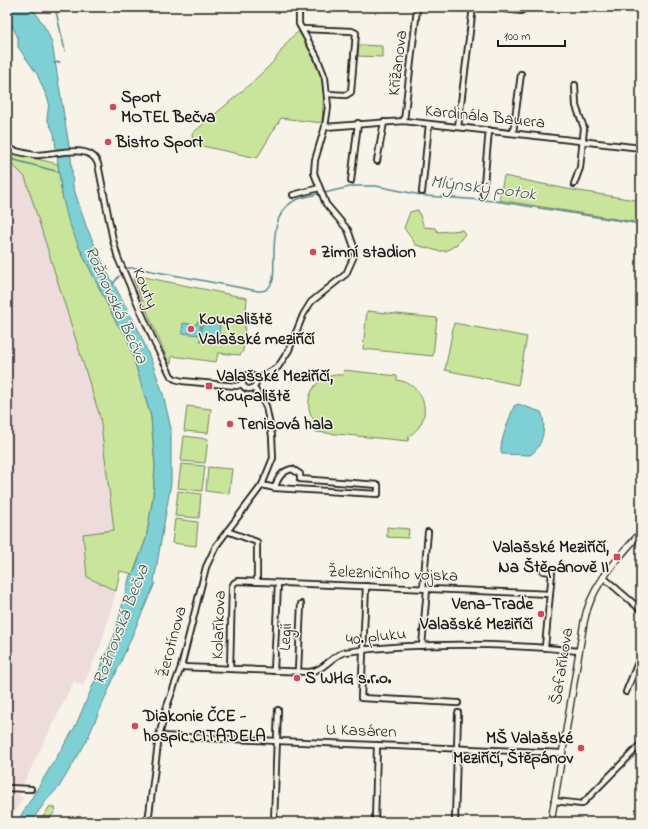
<svg xmlns="http://www.w3.org/2000/svg" width="648" height="829" font-family="'Indie Flower',sans-serif">
<rect width="100%" height="100%" fill="#f7f3e8"/>
<filter id="ink" filterUnits="userSpaceOnUse"><feTurbulence type="fractalNoise" baseFrequency=".025" numOctaves="2"/><feDisplacementMap in="SourceGraphic" scale="8" xChannelSelector="R" yChannelSelector="G"/><feConvolveMatrix kernelMatrix="1 2 1 2 8 2 1 2 1" color-interpolation-filters="sRGB"/></filter>
<g filter="url(#ink)">
<g fill="#eedcdc">
<path d="M7,66L13,77L10,143H8V135H7Z"/>
<path d="M7,164L14,166L25,177L100,417L114,531L83,535L87,577L116,591L101,645L83,686L74,681L23,785H7Z"/>
<path d="M7,791L19,794L23,798L8,822Z"/>
</g>
<g fill="#c9e59b" stroke="#72805c">
<path d="M299,32L303,36L321,76L324,90L322,123L281,118L257,158L193,144L192,134C219,110 248,88 273,62C280,54 290,35 299,32Z"/>
<path d="M359,45L382,46V57L358,56Z"/>
<path d="M7,152L58,164L62,195L79,247L117,324L127,336L151,417L155,467L153,497L146,539L133,574L120,571L116,591L87,577L83,534L114,530L100,417L25,177L14,166L7,164Z"/>
<path d="M504,176L567,189L641,201V223L499,200Z"/>
<path d="M418,210L424,227L435,228L438,232L462,230L465,234L456,245L446,251H438L416,245L404,228L410,212Z"/>
<path d="M139,276L247,298L243,351L240,355L218,353L216,362L172,356L171,363H169L133,279Z"/>
<path d="M367,311L437,318L433,356L363,349Z"/>
<path d="M454,323L527,337L518,385L445,370Z"/>
<path d="M344,370L397,376V380C426,384 435,420 409,436L408,441L316,432C317,422 311,418 309,409C306,388 323,373 343,375Z"/>
<path d="M187,406L211,409L208,433L184,431Z"/>
<path d="M184,436L208,439L205,463L181,461Z"/>
<path d="M181,464L205,466L202,491L178,488Z"/>
<path d="M208,467L232,469L229,494L206,491Z"/>
<path d="M178,491L201,494L199,518L175,516Z"/>
<path d="M175,519L198,522L196,546L172,543Z"/>
<path d="M387,527L409,529L408,538L387,537Z"/>
<path d="M50,806L56,809L48,822H40Z"/>
</g>
<g fill="#7ed0d4" stroke="#57888a">
<path d="M7,7H32L47,31L52,43L71,158L73,186L86,226L106,270L138,329L153,365L163,394L171,429V483L154,581L155,583L86,742L59,787L45,802L31,822H17L75,727L115,634L130,575L133,574L146,539L153,497L155,465L151,417L127,336L117,324L79,247L68,220L62,195L54,133L47,119L49,102L37,74L18,47V38L7,15Z"/>
<path d="M197,322H201L199,335L182,333L183,323L196,325Z"/>
<path d="M212,323L220,324L218,343L200,341L202,325L211,326Z"/>
<path d="M518,404L541,412C547,424 543,448 530,455L502,454C497,447 511,415 514,406Z"/>
</g>
<g fill="none" stroke-linecap="round" stroke-linejoin="round">
<g stroke="#57888a" stroke-width="1.5">
<path d="M55,7L65,51"/>
<path d="M54,63L60,62"/>
<path d="M7,158L59,172"/>
<path d="M324,193L354,186H376L426,196L495,201L641,224"/>
<path d="M125,268H136L258,291C267,292 270,287 273,280C276,256 268,217 292,202C299,197 310,196 318,194"/>
<path d="M113,284L119,276"/>
</g>
<g stroke="#1c1c1c" stroke-width="8">
<g id="minor">
<path d="M485,7L521,11"/>
<path d="M303,29L352,31L356,33L351,92L346,95L327,94"/>
<path d="M404,121L417,9"/>
<path d="M325,127L404,121L641,148"/>
<path d="M458,127L473,7"/>
<path d="M513,133L521,74"/>
<path d="M7,149C16,151 26,154 35,155C52,156 91,141 98,164L113,240L118,258L155,344L171,376L175,379L182,381L236,386L243,384"/>
<path d="M377,161L384,122"/>
<path d="M351,181L358,123"/>
<path d="M574,184L580,168L584,128L576,106L575,85"/>
<path d="M422,192L429,124"/>
<path d="M293,195L319,188"/>
<path d="M483,195L489,130"/>
<circle cx="249" cy="382" r="7"/>
<path d="M256,380L278,367L289,350L303,315L311,302L346,274L354,256V247L348,230L326,204L314,173L315,160L325,127L328,107L325,78L317,57L299,24V7"/>
<path d="M262,485L275,488L378,494V485L300,479V474L292,469C282,471 277,479 275,488"/>
<path d="M227,531L257,542V582"/>
<path d="M543,571L552,572L545,647"/>
<path d="M603,577L641,610"/>
<path d="M366,586L361,698L458,703"/>
<path d="M423,588L428,532"/>
<path d="M422,646L427,589"/>
<path d="M181,667L309,672C325,670 331,656 345,652C418,642 506,643 579,651"/>
<path d="M230,669L232,587L234,583L237,581L550,594"/>
<path d="M274,671L278,583"/>
<path d="M298,671L301,604"/>
<path d="M626,692L641,655"/>
<path d="M159,736L562,753"/>
<path d="M7,788L31,789"/>
<path d="M554,801L582,804L641,744"/>
<path d="M148,822L159,736L166,709L181,667L206,567L216,546L262,485L273,458L272,436L266,406L254,388"/>
<path d="M274,822L278,710"/>
<path d="M375,822L377,745"/>
<path d="M455,822L458,713"/>
</g>
</g>
<g stroke="#1c1c1c" stroke-width="8">
<path id="tertiary" d="M551,822L584,622C591,585 617,560 641,532"/>
</g>
<use href="#minor" stroke="#f7f3e8" stroke-width="4.5"/>
<use href="#tertiary" stroke="#f7f3e8" stroke-width="5.5"/>
</g>
</g>
<g fill="#d1495b" stroke="#f7f3e8" stroke-width="1.5">
<circle cx="113" cy="107" r="4"/>
<circle cx="108" cy="142" r="4"/>
<circle cx="313" cy="252" r="4"/>
<circle cx="191" cy="329" r="4"/>
<rect x="205" y="382" width="8" height="8" rx="2"/>
<circle cx="230" cy="424" r="4"/>
<rect x="613" y="553" width="8" height="8" rx="2"/>
<circle cx="541" cy="614" r="4"/>
<circle cx="297" cy="678" r="4"/>
<circle cx="135" cy="726" r="4"/>
<circle cx="581" cy="748" r="4"/>
</g>
<g text-anchor="middle" dominant-baseline="central" stroke-width="3" stroke-linejoin="round" paint-order="stroke">
<g font-size="17" fill="#1c1c1c" stroke="#f7f3e8">
<text transform="translate(398 63) rotate(-83)">Křižanova</text>
<text transform="translate(485 117) rotate(6)">Kardinála Bauera</text>
<text transform="translate(145 288) rotate(67)">Kouty</text>
<text transform="translate(393 574) rotate(2)">Železničního vojska</text>
<text transform="translate(219 625) rotate(-88)">Kolaříkova</text>
<text transform="translate(286 637) rotate(-87)">Legií</text>
<text transform="translate(376 637) rotate(-6)">40. pluku</text>
<text transform="translate(172 642) rotate(-75)">Žerotínova</text>
<text transform="translate(562 666) rotate(-81)">Šafaříkova</text>
<text transform="translate(361 731) rotate(2)">U Kasáren</text>
</g>
<g font-size="17" font-weight="bold" fill="#1c1c1c" stroke="#f7f3e8" text-anchor="start">
<text x="121" y="97">Sport<tspan x="121" dy="20">MOTEL Bečva</tspan></text>
<text x="116" y="142">Bistro Sport</text>
<text x="321" y="252">Zimní stadion</text>
<text x="199" y="319">Koupaliště<tspan x="199" dy="20">Valašské meziříčí</tspan></text>
<text x="217" y="376">Valašské Meziříčí,<tspan x="217" dy="20">Koupaliště</tspan></text>
<text x="238" y="424">Tenisová hala</text>
<text x="609" y="547" text-anchor="end">Valašské Meziříčí,<tspan x="609" dy="20">Na Štěpánově II</tspan></text>
<text x="533" y="604" text-anchor="end">Vena-Trade<tspan x="533" dy="20">Valašské Meziříčí</tspan></text>
<text x="305" y="678">S WHG s.r.o.</text>
<text x="143" y="716">Diakonie ČCE -<tspan x="143" dy="20">hospic CITADELA</tspan></text>
<text x="573" y="738" text-anchor="end">MŠ Valašské<tspan x="573" dy="20">Meziříčí, Štěpánov</tspan></text>
</g>
<g font-size="18" font-style="italic" fill="#3e5b5c" stroke="#f7f3e8">
<text transform="translate(483 189) rotate(7)">Mlýnský potok</text>
<text transform="translate(115 305) rotate(65)">Rožnovská Bečva</text>
<text transform="translate(122 625) rotate(-69)">Rožnovská Bečva</text>
</g>
</g>
<rect width="648" height="829" fill="none" stroke="#f7f3e8" stroke-width="24"/>
<rect x="12" y="12" width="624" height="805" fill="none" stroke="#1c1c1c" stroke-width="1.5" filter="url(#ink)"/>
<path d="M498 40v6h67v-6" fill="none" stroke="#1c1c1c" stroke-width="2"/>
<text x="504" y="40" font-size="12" fill="#1c1c1c" stroke="#f7f3e8" stroke-width="3" paint-order="stroke">100 m</text>
</svg>
